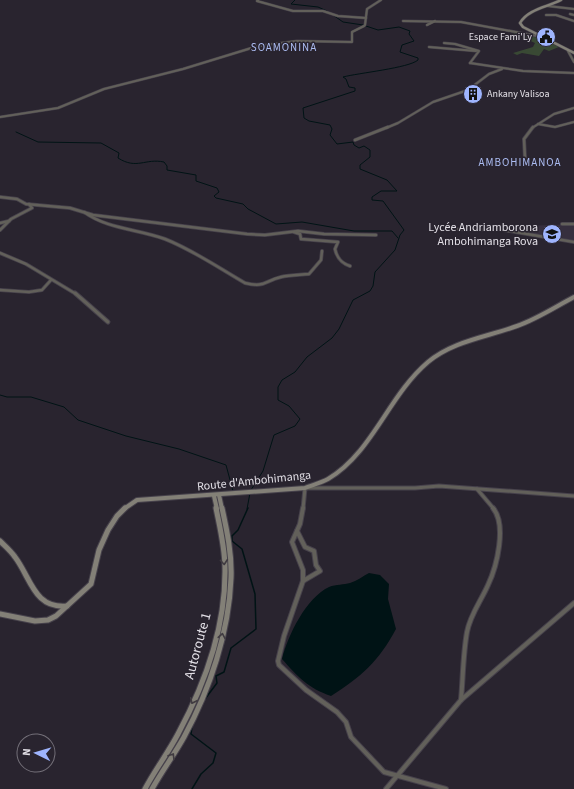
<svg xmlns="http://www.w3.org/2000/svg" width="574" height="789" font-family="'Source Sans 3',sans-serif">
<rect width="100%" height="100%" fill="#29242f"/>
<path fill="#362f3e" d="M574,224V241L504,230L505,227Z"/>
<path fill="#394934" d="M508,31L543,39L559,47L549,51L544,49L539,56L522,53L517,55L513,53L533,47L535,43Z"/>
<path fill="#001315" d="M369,573L380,575L389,584L388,599L396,629C379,661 361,677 331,696C308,688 298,677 282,659C288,635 306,598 329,587C336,584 344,585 350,583C357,581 363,576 369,573Z"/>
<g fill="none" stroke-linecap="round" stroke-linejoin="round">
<g stroke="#001315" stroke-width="1">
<path d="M295,0L291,4L318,7L327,11"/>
<path d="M333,15L343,22L363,25"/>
<path d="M16,132L38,142L101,143L119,153L118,158C137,170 145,158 164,162L167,166V170L196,175V181L217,188L219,192L214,196L216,198L243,204L248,209L276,224L302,222L354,231H392L398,238"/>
<path d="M0,395L7,397H31L64,407L78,420L126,436L179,449L226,465L233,491H236"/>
<path d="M251,490L263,471L274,435L295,426L300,419L289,406L278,400V387L282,380L295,372L307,357L332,338L339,329L353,300L370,291L373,286L375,272L395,250L400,235L404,230L383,201L372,200V197L381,191H397L387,180L360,169V165L370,157V150L364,146L359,148L354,145L353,142L337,144L330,135L332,129L330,125L309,121L304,118L303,108L355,91V88L349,87L346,79L343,77C358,73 409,68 418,60V58L400,52L402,45L414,41L409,34L410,31L399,27L378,30L366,26"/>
<path d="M247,509L250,493"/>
</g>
<g stroke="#001315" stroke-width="1.5">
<path d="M205,699L217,683L216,676L224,672L231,648L256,629L255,594L242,549L232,541V536L238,530L248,508"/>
<path d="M192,727L191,734L216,753L213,763L201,774L192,789"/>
</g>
<g stroke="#47424c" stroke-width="3">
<g id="street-far3">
<path d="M258,0L257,1L293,11H323L338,16L366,18"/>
<path d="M548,6L574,9"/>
<path d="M570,14L574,15"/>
<path d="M546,15H556L574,21"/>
<path d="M403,21L461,22L543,37"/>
<path d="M365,25L367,9L381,0"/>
<path d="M427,25L435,21"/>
<path d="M444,43L455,44L479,51L470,63"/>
<path d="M429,47L476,51"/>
<path d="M568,51L574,62"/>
<path d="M470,63L523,71L574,73"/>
<path d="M0,117L58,108L104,89L183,69L258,46L297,41L352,42V32L364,26"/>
<path d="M538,124L555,127L574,122"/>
<path d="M386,128L398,123L433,102L468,90L489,74L502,69"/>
<path d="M532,128L554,114L574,108"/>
</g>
</g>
<g stroke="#47424c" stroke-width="4">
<g id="street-far2">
<path d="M355,140L388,127"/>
<path d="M520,161L525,158L524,139L533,127"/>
<path d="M0,197L17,199L26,204L70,208L93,215L247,234L265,235L298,231L324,234L376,235"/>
<path d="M84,212C107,229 138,229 165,239C193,250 219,268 245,283C265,288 264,281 281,277C290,275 300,275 309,274L321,260L322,251"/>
<path d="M0,223L9,221"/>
<path d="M562,224H574"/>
<path d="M449,229L503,230L574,242"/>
<path d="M0,230L11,219L32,208L29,204"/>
<path d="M294,232L300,234L301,239L338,242L335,249C337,258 341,263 350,266"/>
<path d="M0,253L26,264L76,294"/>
<path d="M0,290L29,292L42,290L51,280"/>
</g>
</g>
<g stroke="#47424c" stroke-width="5">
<g id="street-far1">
<path d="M75,293L108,322"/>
<path d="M477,489L494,509"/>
<path d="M303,509L305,488H415L439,486L574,496"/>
</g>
</g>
<g stroke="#47424c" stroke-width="6">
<g id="street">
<path d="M303,508L300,524L292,542L303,570V581L284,636L278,661L279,665L306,690L337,712L346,722L351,737L384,772L446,789"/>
<path d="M297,531L305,547L314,551L316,565L320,571L303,581"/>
<path d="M461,700C463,678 463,654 467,632C470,615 481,601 488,585C497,566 507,525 493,508"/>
<path d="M386,789L461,700L574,603"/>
</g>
</g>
<g stroke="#47424c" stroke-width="3.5">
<path id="secondary-far2" d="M561,0C548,7 528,9 520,23L523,27L574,53"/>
</g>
<g stroke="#47424c" stroke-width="6">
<g id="secondary-far1">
<path d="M219,495L222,509"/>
<path d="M214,496L217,509"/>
<path d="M124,509L137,500L305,488C312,485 321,483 328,479C373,452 388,396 428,362C453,341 487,337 517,326C537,319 555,307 574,297"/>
</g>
</g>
<g stroke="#47424c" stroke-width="7">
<g id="secondary">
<path d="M0,541C5,546 11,551 15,557C31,578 34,609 67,606"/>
<path d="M0,614L35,621L48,620L56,616L91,584L99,550L108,530L117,516L125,508"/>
<path d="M145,789C155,770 168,753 178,734C205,684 226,626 225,568C225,548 220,528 216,508"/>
<path d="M152,789C162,771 174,755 184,737C210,689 229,632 231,578C232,554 227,531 222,508"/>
</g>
</g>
<use href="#street-far3" stroke="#62605a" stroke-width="2"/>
<use href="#street-far2" stroke="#62605a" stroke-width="2.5"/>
<use href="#street-far1" stroke="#62605a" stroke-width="3"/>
<use href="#street" stroke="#62605a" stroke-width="4"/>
<use href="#secondary-far2" stroke="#838077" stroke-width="2.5"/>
<use href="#secondary-far1" stroke="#838077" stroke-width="4"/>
<use href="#secondary" stroke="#838077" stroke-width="5"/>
</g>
<defs><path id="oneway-chevron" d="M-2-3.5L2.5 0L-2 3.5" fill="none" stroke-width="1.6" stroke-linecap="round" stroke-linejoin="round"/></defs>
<g stroke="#403b41">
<use href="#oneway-chevron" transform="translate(224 562) rotate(85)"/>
<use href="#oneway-chevron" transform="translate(222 636) rotate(-80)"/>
<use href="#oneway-chevron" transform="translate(193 701) rotate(115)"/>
<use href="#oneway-chevron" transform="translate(172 756) rotate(-58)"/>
</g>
<defs>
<g id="civic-disc" transform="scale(1)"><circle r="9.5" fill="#9eb4fd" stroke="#29242f"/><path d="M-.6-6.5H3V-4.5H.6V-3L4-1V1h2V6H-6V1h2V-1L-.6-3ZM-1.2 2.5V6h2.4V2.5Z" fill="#111"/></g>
<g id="building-disc" transform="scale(1)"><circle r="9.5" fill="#9eb4fd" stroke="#29242f"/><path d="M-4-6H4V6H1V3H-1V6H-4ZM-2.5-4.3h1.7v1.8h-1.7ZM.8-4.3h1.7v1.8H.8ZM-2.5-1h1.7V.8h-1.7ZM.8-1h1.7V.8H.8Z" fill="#111"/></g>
<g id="school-disc" transform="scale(1)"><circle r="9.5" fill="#9eb4fd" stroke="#29242f"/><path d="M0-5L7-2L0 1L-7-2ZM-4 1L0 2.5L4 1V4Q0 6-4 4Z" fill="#111"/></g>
</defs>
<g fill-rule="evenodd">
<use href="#civic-disc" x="546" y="37"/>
<use href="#building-disc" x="473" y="94"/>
<use href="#school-disc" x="552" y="234"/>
</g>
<g text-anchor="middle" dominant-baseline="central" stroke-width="3" stroke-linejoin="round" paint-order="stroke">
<g font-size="10" fill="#e2dfe6" stroke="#29242f" text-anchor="end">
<text x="532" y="37">Espace Fami'Ly</text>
<text x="487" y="94" text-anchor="start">Ankany Valisoa</text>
</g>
<g font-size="11" letter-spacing="1" fill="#acbdf3" stroke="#29242f">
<text x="284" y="47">SOAMONINA</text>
<text x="520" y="162">AMBOHIMANOA</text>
</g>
<g font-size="12" fill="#e2dfe6" stroke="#29242f" text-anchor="end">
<text x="538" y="227">Lycée Andriamborona<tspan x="538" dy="14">Ambohimanga Rova</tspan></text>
</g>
<g font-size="12" fill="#e2dfe6" stroke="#29242f">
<text transform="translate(254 481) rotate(-6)">Route d'Ambohimanga</text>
</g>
<g font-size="14" fill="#e2dfe6" stroke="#29242f">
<text transform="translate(198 646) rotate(-75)">Autoroute 1</text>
</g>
</g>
<g transform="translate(36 753) rotate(275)"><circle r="19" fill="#29242f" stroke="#736f78"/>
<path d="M0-3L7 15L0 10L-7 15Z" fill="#9eb4fd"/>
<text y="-6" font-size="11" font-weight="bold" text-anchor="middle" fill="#e2dfe6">N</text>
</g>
</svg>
